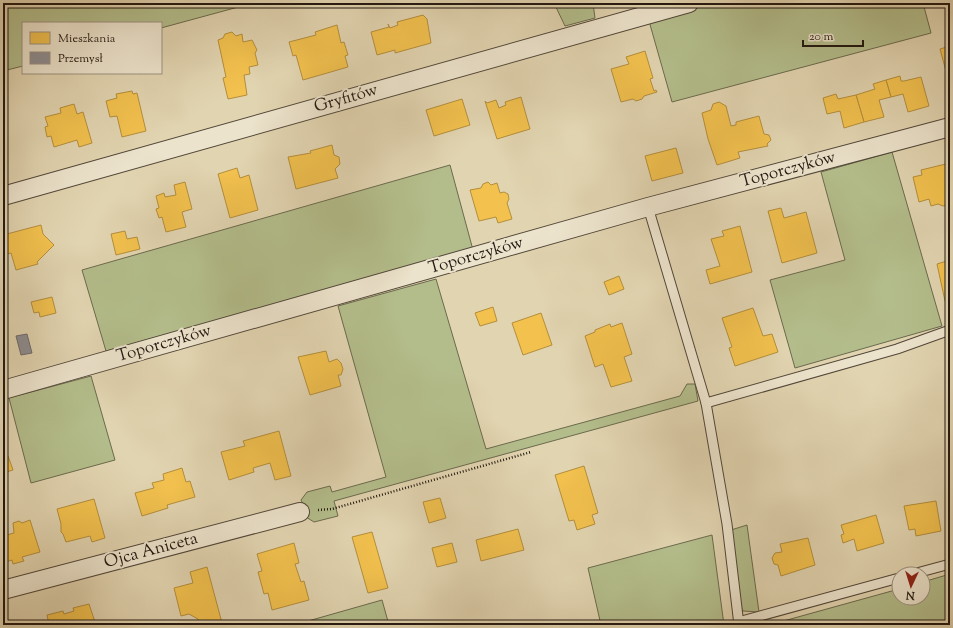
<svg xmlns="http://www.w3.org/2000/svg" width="953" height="628" font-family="'Sorts Mill Goudy',serif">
<rect width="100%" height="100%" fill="#e1d4b0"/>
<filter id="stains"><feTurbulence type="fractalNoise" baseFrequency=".005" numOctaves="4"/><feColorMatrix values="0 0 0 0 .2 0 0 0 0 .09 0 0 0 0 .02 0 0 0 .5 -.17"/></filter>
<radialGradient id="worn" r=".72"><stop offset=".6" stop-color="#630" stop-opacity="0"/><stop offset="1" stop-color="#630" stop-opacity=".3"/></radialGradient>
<g fill="#b3bd8b" stroke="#6b6a4e">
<path d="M3,3H253L161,28V23H23V66L3,71Z"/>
<path d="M554,3H593L595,18L565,26Z"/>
<path d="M714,3H923L931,33L672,102L649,21Z"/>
<path d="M892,152L942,326L795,368L770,280L845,260L821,172Z"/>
<path d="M450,165L473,250L106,351L82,270Z"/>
<path d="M436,279L486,449L680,396L687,384H695L698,401L334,501L338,516L314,522L306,517L305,508L301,500L307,492L330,486L332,492L386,477L338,306Z"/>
<path d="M91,376L115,460L31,483L9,398Z"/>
<path d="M747,525L759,612L743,611L741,607L731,530Z"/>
<path d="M712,535L724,625H601L588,568Z"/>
<path d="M950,574V625H769L899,589V598H923V582Z"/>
<path d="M382,600L389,625H294Z"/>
</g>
<g fill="#f2c14e" stroke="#b48e3c">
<path d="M423,15L427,19L431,43L395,53V50L377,55L371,32L389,27L388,24L390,28L398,25L397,22Z"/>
<path d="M337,25L341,43L344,42L348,55L345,56L348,67L303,80L296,55L293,56L289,42L316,35L315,32Z"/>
<path d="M232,32L236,36L242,34L243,42L252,40L257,50L255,53L258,65L249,67L250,74L244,75L247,95L228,99L223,78L226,77L218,40L223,38L225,34Z"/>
<path d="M950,46V86L940,49Z"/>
<path d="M645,51L653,78L650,79L654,91L656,90L657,92L644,96L642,99L636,101L633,99L621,102L611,69L629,64L626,57Z"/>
<path d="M900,76L901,81H904L921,77L929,106L908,112L903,94L891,97L886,80Z"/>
<path d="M886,80L891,97L879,100L884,117L864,122L856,95L875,89L873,84Z"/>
<path d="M132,91L133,94L137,93L146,131L122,137L117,116L110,117L106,101L117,98L116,94Z"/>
<path d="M836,94L838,99L856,95L864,122L844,128L840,111L827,114L823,98Z"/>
<path d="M521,97L530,129L497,139L485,101L487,103L496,100L499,108L506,105L505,102Z"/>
<path d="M462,99L470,125L434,136L426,110Z"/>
<path d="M719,102L726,106L731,126L736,125V122L759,116L764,134L769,135L771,140L767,144L768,146L738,152L740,158L717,165L708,139L702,113L711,110L713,104Z"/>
<path d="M74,104L77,114L83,112L92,143L79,147L77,140L54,147L51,136L47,137L45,127L48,126L45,117L61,113L60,108Z"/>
<path d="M332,145L334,155L339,157L340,164L335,169L338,178L296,189L288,157L311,153L310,151Z"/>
<path d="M676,148L683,173L652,181L645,156Z"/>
<path d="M950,163V204L943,206L938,204L931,206L929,199L919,202L913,177L922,175L921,170Z"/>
<path d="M237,168L240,178L249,175L258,210L230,218L218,174Z"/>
<path d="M185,182L192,209L182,212L186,227L166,232L162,217L159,218L156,209L159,208L156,196L164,193L165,197L176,195L174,185Z"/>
<path d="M488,182L491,185L497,183L500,193L504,192L508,194L509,199L507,203L512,219L498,223L496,217L479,221L470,190L481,188L483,184Z"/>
<path d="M781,208L784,218L806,212L817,253L782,263L768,211Z"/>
<path d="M41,225L43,234L54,245L37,262L38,264L16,270L11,253L3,255V235Z"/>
<path d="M740,226L752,272L710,284L706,270L720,266L711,239L724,236L722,231Z"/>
<path d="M125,231L127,239L137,237L140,249L116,255L111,234Z"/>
<path d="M950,260V300L945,301L937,264Z"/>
<path d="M619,276L624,289L609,295L604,282Z"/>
<path d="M52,297L56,313L40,317L39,312L34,313L31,302Z"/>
<path d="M493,307L497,321L480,326L475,313Z"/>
<path d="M753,308L763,336L772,334L778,352L735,366L729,348L732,347L722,318Z"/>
<path d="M541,313L552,345L523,355L512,323Z"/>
<path d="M622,323L632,354L624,357L632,381L611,387L603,364L595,367L585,336L595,332V330L610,324L611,327Z"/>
<path d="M326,351L329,362L337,359L341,363L343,369L341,375H338L341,386L310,395L298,357Z"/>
<path d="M279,431L291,476L275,480L270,463L253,468L254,472L229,480L221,452L245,446L243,441Z"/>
<path d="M8,456L13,470L3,473V458Z"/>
<path d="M584,466L598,513L592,515L595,524L577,530L574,520L569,521L555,475Z"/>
<path d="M182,468L186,482L190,481L195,497L167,505L168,508L142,516L135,493L154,488L152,483L164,480L163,474Z"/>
<path d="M440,498L446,518L429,523L423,502Z"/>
<path d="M94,499L105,538L92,542L90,536L66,542L63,534L61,532V524L57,509Z"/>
<path d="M936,501L941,531L916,536L915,529L909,530L904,506Z"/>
<path d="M876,515L884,543L857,551L854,539L843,543L841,535L844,534L841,525Z"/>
<path d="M30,520L40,552L22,557L24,561L13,564L12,560L3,563V536L14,533L13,523L19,521L22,523Z"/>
<path d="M518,529L524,550L481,561L476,540Z"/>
<path d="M372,532L388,588L368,593L352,537Z"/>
<path d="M808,538L815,565L781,576L778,565L774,564L772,558L775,553L782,552L780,544Z"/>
<path d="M294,543L299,563L295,564L301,582L304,581L309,600L272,610L268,593L264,594L258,572L262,571L257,554Z"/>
<path d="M452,543L457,562L437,567L432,548Z"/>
<path d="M207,567L222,623L199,625L198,619L189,614L181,616L174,588L193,583L190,572Z"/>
<path d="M89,604L96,625H49L47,615L63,611L64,614L74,611L73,608Z"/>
</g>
<path fill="#8d8d92" stroke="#6d6a6b" d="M27,334L32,353L21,355L16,336Z"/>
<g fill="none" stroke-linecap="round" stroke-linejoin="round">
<g stroke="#524739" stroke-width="11">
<g id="service">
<path d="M648,207L706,403L727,524L739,625"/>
<path d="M706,403L897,349L950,330"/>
<path d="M913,574L950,564"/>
<path d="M738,622L899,578"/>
</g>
</g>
<g stroke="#524739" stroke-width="20">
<g id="minor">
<path d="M3,196L689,3"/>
<path d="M3,390L648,207L950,127"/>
<path d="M3,590L300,512"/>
</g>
</g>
<path stroke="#231811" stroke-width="2.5" stroke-dasharray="1 2" stroke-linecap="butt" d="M318,510L332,509L531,452"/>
<use href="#service" stroke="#ece3cc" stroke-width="9"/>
<use href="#minor" stroke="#ece3cc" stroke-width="18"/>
</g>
<g text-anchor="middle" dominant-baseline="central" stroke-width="4" stroke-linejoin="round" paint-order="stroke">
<g font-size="17" fill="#231811" stroke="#ece3cc">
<text transform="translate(346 99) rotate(-16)">Gryfitów</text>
<text transform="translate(788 170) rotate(-15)">Toporczyków</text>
<text transform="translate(476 256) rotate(-16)">Toporczyków</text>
<text transform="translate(164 344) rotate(-16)">Toporczyków</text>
<text transform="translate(151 551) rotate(-15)">Ojca Aniceta</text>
</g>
</g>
<rect width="953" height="628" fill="none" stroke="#e1d4b0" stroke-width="16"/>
<rect x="4" y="4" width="945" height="620" fill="none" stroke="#231811" stroke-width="2"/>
<rect x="8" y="8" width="937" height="612" fill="none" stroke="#231811"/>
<rect x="22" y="22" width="140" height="52" fill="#ece3cc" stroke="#9c9281"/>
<rect x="30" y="32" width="20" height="12" fill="#f2c14e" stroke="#9c9281"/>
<text x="58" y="42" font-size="12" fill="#231811">Mieszkania</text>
<rect x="30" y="52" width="20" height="12" fill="#8d8d92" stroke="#9c9281"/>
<text x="58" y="62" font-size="12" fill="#231811">Przemysł</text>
<g transform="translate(911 586) rotate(184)"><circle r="19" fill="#ece3cc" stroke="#9c9281"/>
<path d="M0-3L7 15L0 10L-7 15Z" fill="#8f2418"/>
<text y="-6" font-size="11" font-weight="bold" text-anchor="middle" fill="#231811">N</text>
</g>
<path d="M803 40v6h60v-6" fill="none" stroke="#231811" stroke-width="2"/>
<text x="809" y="40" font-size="12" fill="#231811" stroke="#ece3cc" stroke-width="3" paint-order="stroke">20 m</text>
<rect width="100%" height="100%" filter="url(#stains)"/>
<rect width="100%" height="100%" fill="url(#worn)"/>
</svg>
